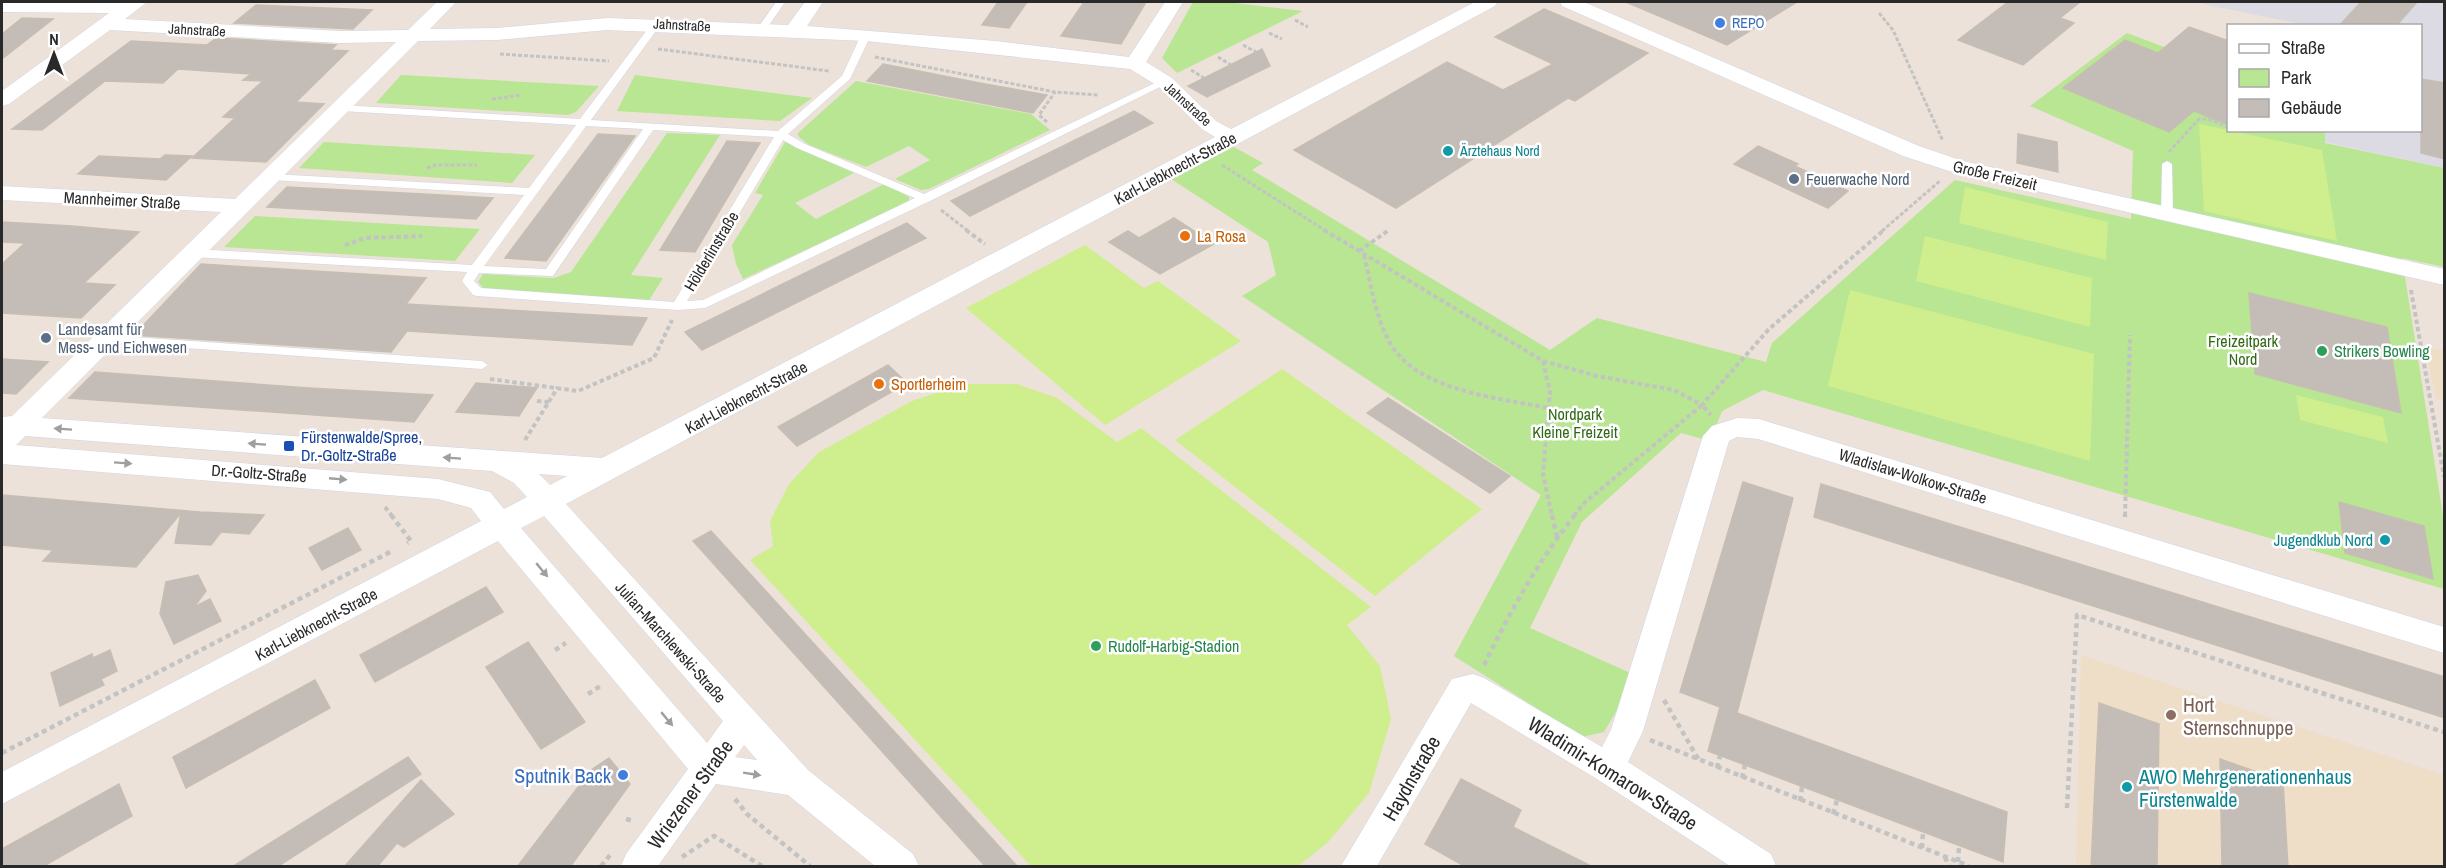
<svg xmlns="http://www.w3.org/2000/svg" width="2446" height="868" font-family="'Archivo Narrow',sans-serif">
<rect width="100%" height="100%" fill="#ece2d9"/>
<path fill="#dcdbe4" d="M2206,2H2444V168L2325,142V131L2420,130V26L2305,25L2203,4Z"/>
<g fill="#efdec7">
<path d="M2425,346L2444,351V401L2436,399Z"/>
<path d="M2081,655L2444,775V866H2076Z"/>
</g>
<g fill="#b8e692">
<path d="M1193,2H1225L1303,11L1177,73L1162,58Z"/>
<path d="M2127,33L2228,71V130L2325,131V143L2444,168V267L2402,258L2444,522V589L1763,390L1722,411L1710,441L1681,433L1582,522L1530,628L1637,676L1604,732L1582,737L1454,656L1541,495L1242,296L1276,275L1268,242L1168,177L1232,146L1263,163L1252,170L1550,350L1597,318L1766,362L1772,343L1955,180L2131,219L2133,151L2030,106Z"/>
<path d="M401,75L599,86L576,112L568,115L376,103Z"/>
<path d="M635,75L812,98L780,121L617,111Z"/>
<path d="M856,81L1031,114L1050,130L929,189L921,190L895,179L930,160L909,146L866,167L809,145L798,136V133Z"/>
<path d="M667,133L720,135L631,275L663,278L648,302L485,290L478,282L483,274L554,278L571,272Z"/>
<path d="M324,142L535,155L512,183L299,168Z"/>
<path d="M785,142L854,173L795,203L816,219L884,184L909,197V202L743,279L736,264L732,245L763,195L755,193Z"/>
<path d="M255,216L480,229L455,261L224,247Z"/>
</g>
<g fill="#cfee8d">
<path d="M2199,124L2322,150L2337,241L2204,211Z"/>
<path d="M1965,187L2108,222L2106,260L1959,223Z"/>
<path d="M1925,236L2092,278L2090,327L1916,281Z"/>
<path d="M1085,245L1144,288L1158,281L1241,341L1105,425L966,308Z"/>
<path d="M1850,290L2094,354L2090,461L1828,386Z"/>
<path d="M1282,369L1482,509L1375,596L1175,440Z"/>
<path d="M963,384H1017L1057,398L1117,442L1141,428L1371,607L1347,625L1380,666L1391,719L1369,793L1328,842L1298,866H1031L750,560L773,546L770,521L789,484L819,452L912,401Z"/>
<path d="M2296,395L2383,417L2388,443L2300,420Z"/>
</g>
<g fill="#c4bcb6" stroke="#c7beb3" stroke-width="1.5">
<path d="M998,2H1027L1009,28L982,25Z"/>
<path d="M1084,2H1146L1121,44L1061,36Z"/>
<path d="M1626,2H1797L1727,45Z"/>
<path d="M2008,2H2080L2060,18L2074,23L2023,65L1958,40Z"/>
<path d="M2361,2H2417L2396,26H2339Z"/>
<path d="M256,5L372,10L353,29L234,23Z"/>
<path d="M1544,9L1648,53L1575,101L1568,98L1396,208L1294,150L1447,62L1503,90L1553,64L1495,37Z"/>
<path d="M22,18L53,19L2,59V34Z"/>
<path d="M2189,27L2229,41V125L2194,111L2169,132L2063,88L2125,40L2158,53Z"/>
<path d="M216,38L336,45L331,50L348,51L296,102L324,104L266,162L192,158L235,118L223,117L263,81L243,80L251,74L178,69L163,83L105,81L42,130L12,129L131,41L207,45Z"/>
<path d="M1262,49L1270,66L1207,97L1188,86Z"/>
<path d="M883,64L985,84L1047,95L1033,113L867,81Z"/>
<path d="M2421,79L2445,83V159L2421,153Z"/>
<path d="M1134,111L1153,123L970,216L951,201Z"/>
<path d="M598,134L635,136L546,261L505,258Z"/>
<path d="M2018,134L2057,142L2058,172L2017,163Z"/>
<path d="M727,141L760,143L695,252L660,250Z"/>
<path d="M1758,146L1798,164L1795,166L1848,191L1828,208L1734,164Z"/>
<path d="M165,155L192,156L166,180L78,174L99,156L160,159Z"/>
<path d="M287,187L424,194L493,198L476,219L267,207Z"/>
<path d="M1174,218L1214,244L1160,274L1109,242L1128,231L1139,238Z"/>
<path d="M2,222L72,226L139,232L84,283L115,285L81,318L2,313V264L25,243L2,242Z"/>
<path d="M907,223L926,238L702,350L685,332Z"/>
<path d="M201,264L426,278L406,304L647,318L632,345L407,331L391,352L134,335Z"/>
<path d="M2249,293L2387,327L2401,413L2255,374Z"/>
<path d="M2,359L48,362L16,394L2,393Z"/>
<path d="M888,365L907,383L797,446L778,427Z"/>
<path d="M95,372L309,388L433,395L414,422L69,398Z"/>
<path d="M476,383L537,388L519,416L456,412Z"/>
<path d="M1388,398L1510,476L1490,493L1367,413Z"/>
<path d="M1743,482L1793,498L1737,713L2007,812L2003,862L1708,751L1720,707L1680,692Z"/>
<path d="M1821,484L2445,677V718L1814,517Z"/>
<path d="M2,495L200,512L264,515L249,534L221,532L211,545L175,543L181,513L136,567L43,561L53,550L2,545Z"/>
<path d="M2339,502L2424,526L2433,579L2345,553Z"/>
<path d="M348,528L361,550L322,570L309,548Z"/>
<path d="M711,531L1018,867H986L693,541Z"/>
<path d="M198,575L206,591L194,607L210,599L221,621L174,644L160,614L166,582Z"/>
<path d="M486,587L503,612L375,682L360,655Z"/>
<path d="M528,642L585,722L541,749L486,667Z"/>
<path d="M110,650L117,671L101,679L104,685L60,706L51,673L92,654L93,658Z"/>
<path d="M315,680L330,708L186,788L173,757Z"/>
<path d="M2099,703L2159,724L2157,867H2091Z"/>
<path d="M408,757L421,774L277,867H232Z"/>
<path d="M609,758L630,784L570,867H517L591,770Z"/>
<path d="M2220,759L2283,781L2288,867H2222Z"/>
<path d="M1461,779L1521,810L1513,827L1593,867H1466L1425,844Z"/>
<path d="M421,780L454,814L404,847L397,843L377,867H344Z"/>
<path d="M119,784L132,816L42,867H2V849Z"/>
</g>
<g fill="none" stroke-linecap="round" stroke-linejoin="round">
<g stroke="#cfd5e3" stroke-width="1">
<g id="service">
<path d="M776,2H785L765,31H759L757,29Z"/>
<path d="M656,21L661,24L591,120L778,131L842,76L861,35L866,32L871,35L850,79L788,134L805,144L924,194L1161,80L1165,79L1170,82L930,201L705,308L678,310L477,296L473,295L462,281L467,272L193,257L187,253L193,249L472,265L524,195L272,180L266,177L272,174L529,188L576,125L342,111L337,108L342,105L580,119L653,22ZM586,126L643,129L546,269L484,266ZM653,130L774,137L674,302L481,288L474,281L479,273L553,276ZM783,140L797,148L915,198L703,300L687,301Z"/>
<path d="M2167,161L2172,164L2173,214L2167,217L2161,214L2162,164Z"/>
<path d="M105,335L482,361L488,365L482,369L101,342L99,339L101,336Z"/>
</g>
</g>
<g stroke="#cfd5e3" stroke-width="1">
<g id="minor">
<path d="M2,2H147L125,19L340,31L408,30L437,2H456L430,29L497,28L607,18L788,25L805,2H823L807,26L996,41L1129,57L1165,2H1183L1146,62L1172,78L1216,121L1231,129L1475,2H1497L1495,6L566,504L808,770L913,854L919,866H875L788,795L716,784L658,866H621L626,854L688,769L498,541L2,804V772L481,521L471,508L438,499L2,464V417L12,416L221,212L2,200V186L235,199L396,42L340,43L110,30L9,104L2,106V91L109,13L2,12ZM607,30L866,41L1130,69L1158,86L1202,129L1215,137L602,458L42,418L418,41L497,40ZM25,436L492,471L514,483L527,497L504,509L490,492L438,479L16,445ZM539,474L567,476L550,485ZM544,516L723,721L707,743L521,528ZM744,745L757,760L735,757Z"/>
<path d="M1560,2H1584L1919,146L1963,161L2444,269V285L1949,171L1903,156L1562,6Z"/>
<path d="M1737,418L1759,419L2444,627V653L1758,439L1737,437L1729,441L1643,731L1628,762L1771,854L1776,866H1730L1597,779L1471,703L1377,866H1341L1452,679L1473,674L1484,678L1602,747L1611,730L1703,436L1712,426Z"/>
</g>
</g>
<g stroke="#c3c3c3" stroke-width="3" stroke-dasharray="4 2" stroke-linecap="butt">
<path d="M1879,13L1893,30L1943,141"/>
<path d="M1295,20L1308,27"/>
<path d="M1269,33L1282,39"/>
<path d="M1243,45L1256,52"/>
<path d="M658,49L829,71"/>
<path d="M500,54L609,61"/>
<path d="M875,57L1055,92L1098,95"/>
<path d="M1218,57L1231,65"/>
<path d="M1191,70L1204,78"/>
<path d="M492,99L522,95"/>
<path d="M1047,122L1039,115L1055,92"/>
<path d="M2169,152L2199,119H2208L2228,127"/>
<path d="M1222,165L1326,231"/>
<path d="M427,168L436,165H477"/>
<path d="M941,210L968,231"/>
<path d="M1882,231L1941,180"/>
</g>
<g stroke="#c3c3c3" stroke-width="4" stroke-dasharray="4.5 3" stroke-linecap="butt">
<path d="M966,230L985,244"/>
<path d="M1324,230L1543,361L1597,376L1674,390L1702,405L1769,329L1884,230"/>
<path d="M345,245L365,238L422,236"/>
<path d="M1359,251L1389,230"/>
<path d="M1364,255C1371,285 1375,316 1390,343C1417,391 1499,398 1548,408"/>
<path d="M2411,290L2444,477"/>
<path d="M1543,361L1550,392L1543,474L1552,516"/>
<path d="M490,379L578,391L654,358L672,320"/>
<path d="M537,401L549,402"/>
<path d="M525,440L558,387"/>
<path d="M385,507L392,516"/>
<path d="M1574,516L1583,504L1702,405L1711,415"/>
<path d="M2125,516L2130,335"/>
</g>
<g stroke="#c3c3c3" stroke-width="4.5" stroke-dasharray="5 4" stroke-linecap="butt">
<path d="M391,515L411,541L407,543"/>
<path d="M1552,515L1557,537"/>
<path d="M2125,517V515"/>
<path d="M555,650L566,643"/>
<path d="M1484,665C1510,612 1538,561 1575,515"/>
<path d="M588,694L602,685"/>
<path d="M1664,700L1700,762"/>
<path d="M1650,740L1969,866"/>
<path d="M2,753L390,552"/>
<path d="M1717,768L1720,756"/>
<path d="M1742,778L1745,765"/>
<path d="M735,799L747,814L810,866"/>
<path d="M1800,801L1802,787"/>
<path d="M2067,808L2077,615L2444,732"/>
<path d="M1833,814L1837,800"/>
<path d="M626,819L634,821"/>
<path d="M1922,848L1923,832"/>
<path d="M682,857L714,836L762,866"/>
<path d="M1945,857L1949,866"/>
<path d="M1958,862L1959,846"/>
<path d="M601,866L611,854"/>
</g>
<use href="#service" fill="#fff" fill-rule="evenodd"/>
<use href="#minor" fill="#fff" fill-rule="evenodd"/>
</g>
<defs><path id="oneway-solid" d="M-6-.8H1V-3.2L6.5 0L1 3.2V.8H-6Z" transform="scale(1.5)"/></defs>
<g fill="#9f9f9f">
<use href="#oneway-solid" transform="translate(63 429) rotate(-176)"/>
<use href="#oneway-solid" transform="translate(257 444) rotate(-176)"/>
<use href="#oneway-solid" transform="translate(452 458) rotate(-176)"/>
<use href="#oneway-solid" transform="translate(123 463) rotate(4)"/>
<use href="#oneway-solid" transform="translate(338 479) rotate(5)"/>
<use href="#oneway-solid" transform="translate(542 570) rotate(50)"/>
<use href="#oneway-solid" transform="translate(667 719) rotate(50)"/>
<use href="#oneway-solid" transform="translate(752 774) rotate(9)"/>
</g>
<g fill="#3f7fe0" stroke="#fff" stroke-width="2">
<circle cx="1720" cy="23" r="6"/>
<circle cx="623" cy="775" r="6"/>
</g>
<g fill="#0f9aa8" stroke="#fff" stroke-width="2">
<circle cx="1448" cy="151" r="6"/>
<circle cx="2385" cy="540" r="6"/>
<circle cx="2127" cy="787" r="6"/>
</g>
<g fill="#5c6f8a" stroke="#fff" stroke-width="2">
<circle cx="1794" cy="179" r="6"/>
<circle cx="46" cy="338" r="6"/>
</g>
<g fill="#e8710a" stroke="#fff" stroke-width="2">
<circle cx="1185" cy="236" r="6"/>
<circle cx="879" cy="384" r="6"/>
</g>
<g fill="#2e9e5b" stroke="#fff" stroke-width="2">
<circle cx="2322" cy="351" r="6"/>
<circle cx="1096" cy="646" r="6"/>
</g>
<rect fill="#1a4fb4" stroke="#fff" stroke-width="2" x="283" y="440" width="12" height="12" rx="3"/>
<circle fill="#8d6e63" stroke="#fff" stroke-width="2" cx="2171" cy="715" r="6"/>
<g text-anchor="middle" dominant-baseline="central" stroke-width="5" stroke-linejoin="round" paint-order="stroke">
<g font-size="14" fill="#366cbe" stroke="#fff" text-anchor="start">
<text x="1732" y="23">REPO</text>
</g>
<g font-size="14" fill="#292929" stroke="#fff">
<text transform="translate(682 25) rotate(3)">Jahnstraße</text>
<text transform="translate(197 30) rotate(3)">Jahnstraße</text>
<text transform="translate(1188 104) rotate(42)">Jahnstraße</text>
</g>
<g font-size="14" fill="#0d838f" stroke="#fff" text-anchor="start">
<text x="1460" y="151">Ärztehaus Nord</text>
</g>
<g font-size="16" fill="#292929" stroke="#fff">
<text transform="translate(1175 168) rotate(-28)">Karl-Liebknecht-Straße</text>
<text transform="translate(1995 175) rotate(13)">Große Freizeit</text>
<text transform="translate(122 200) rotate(3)">Mannheimer Straße</text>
<text transform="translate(711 251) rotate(-59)">Hölderlinstraße</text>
<text transform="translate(746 397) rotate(-28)">Karl-Liebknecht-Straße</text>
<text transform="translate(259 473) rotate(4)">Dr.-Goltz-Straße</text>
<text transform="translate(1913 476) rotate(17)">Wladislaw-Wolkow-Straße</text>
<text transform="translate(316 624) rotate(-28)">Karl-Liebknecht-Straße</text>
<text transform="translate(671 642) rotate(48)">Julian-Marchlewski-Straße</text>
</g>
<g font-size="16" fill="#4e5e75" stroke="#fff" text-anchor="start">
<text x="1806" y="179">Feuerwache Nord</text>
<text x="58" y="329">Landesamt für<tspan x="58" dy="18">Mess- und Eichwesen</tspan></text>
</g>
<g font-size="16" fill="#c56008" stroke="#fff" text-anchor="start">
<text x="1197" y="236">La Rosa</text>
<text x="891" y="384">Sportlerheim</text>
</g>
<g font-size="16" fill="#306916" stroke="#fff">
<text x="2243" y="341">Freizeitpark<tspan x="2243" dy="18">Nord</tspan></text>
<text x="1575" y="414">Nordpark<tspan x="1575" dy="18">Kleine Freizeit</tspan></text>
</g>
<g font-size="16" fill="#27864d" stroke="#fff" text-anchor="start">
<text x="2334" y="351">Strikers Bowling</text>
<text x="1108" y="646">Rudolf-Harbig-Stadion</text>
</g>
<g font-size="16" fill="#164399" stroke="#fff" text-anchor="start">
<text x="301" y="437">Fürstenwalde/Spree,<tspan x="301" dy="18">Dr.-Goltz-Straße</tspan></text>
</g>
<g font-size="16" fill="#0d838f" stroke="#fff" text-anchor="end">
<text x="2373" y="540">Jugendklub Nord</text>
</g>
<g font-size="20" fill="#785e54" stroke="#fff" text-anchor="start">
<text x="2183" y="704">Hort<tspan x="2183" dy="23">Sternschnuppe</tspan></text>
</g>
<g font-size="20" fill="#292929" stroke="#fff">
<text transform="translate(1613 773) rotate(32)">Wladimir-Komarow-Straße</text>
<text transform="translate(1411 778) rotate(-60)">Haydnstraße</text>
<text transform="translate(690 794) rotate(-54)">Wriezener Straße</text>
</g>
<g font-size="20" fill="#366cbe" stroke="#fff" text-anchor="end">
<text x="611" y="775">Sputnik Back</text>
</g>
<g font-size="20" fill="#0d838f" stroke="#fff" text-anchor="start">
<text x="2139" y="776">AWO Mehrgenerationenhaus<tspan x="2139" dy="23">Fürstenwalde</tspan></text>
</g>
</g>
<rect width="2446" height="868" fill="none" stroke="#292929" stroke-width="6"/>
<rect x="2227" y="24" width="195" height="108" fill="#ffffff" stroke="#a9a9a9" stroke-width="1.5"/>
<rect x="2239" y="44" width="30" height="9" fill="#ffffff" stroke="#a9a9a9" stroke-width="1.5"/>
<text x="2281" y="54" font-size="18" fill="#292929">Straße</text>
<rect x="2239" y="69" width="30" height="18" fill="#b8e692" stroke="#a9a9a9" stroke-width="1.5"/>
<text x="2281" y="84" font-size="18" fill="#292929">Park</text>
<rect x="2239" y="99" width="30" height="18" fill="#c4bcb6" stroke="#a9a9a9" stroke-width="1.5"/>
<text x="2281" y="114" font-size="18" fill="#292929">Gebäude</text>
<g transform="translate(54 54)" stroke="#ffffff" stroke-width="4.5" paint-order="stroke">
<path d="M0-4.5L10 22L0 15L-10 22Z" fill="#292929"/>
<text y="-9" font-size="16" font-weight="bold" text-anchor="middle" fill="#292929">N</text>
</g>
</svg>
